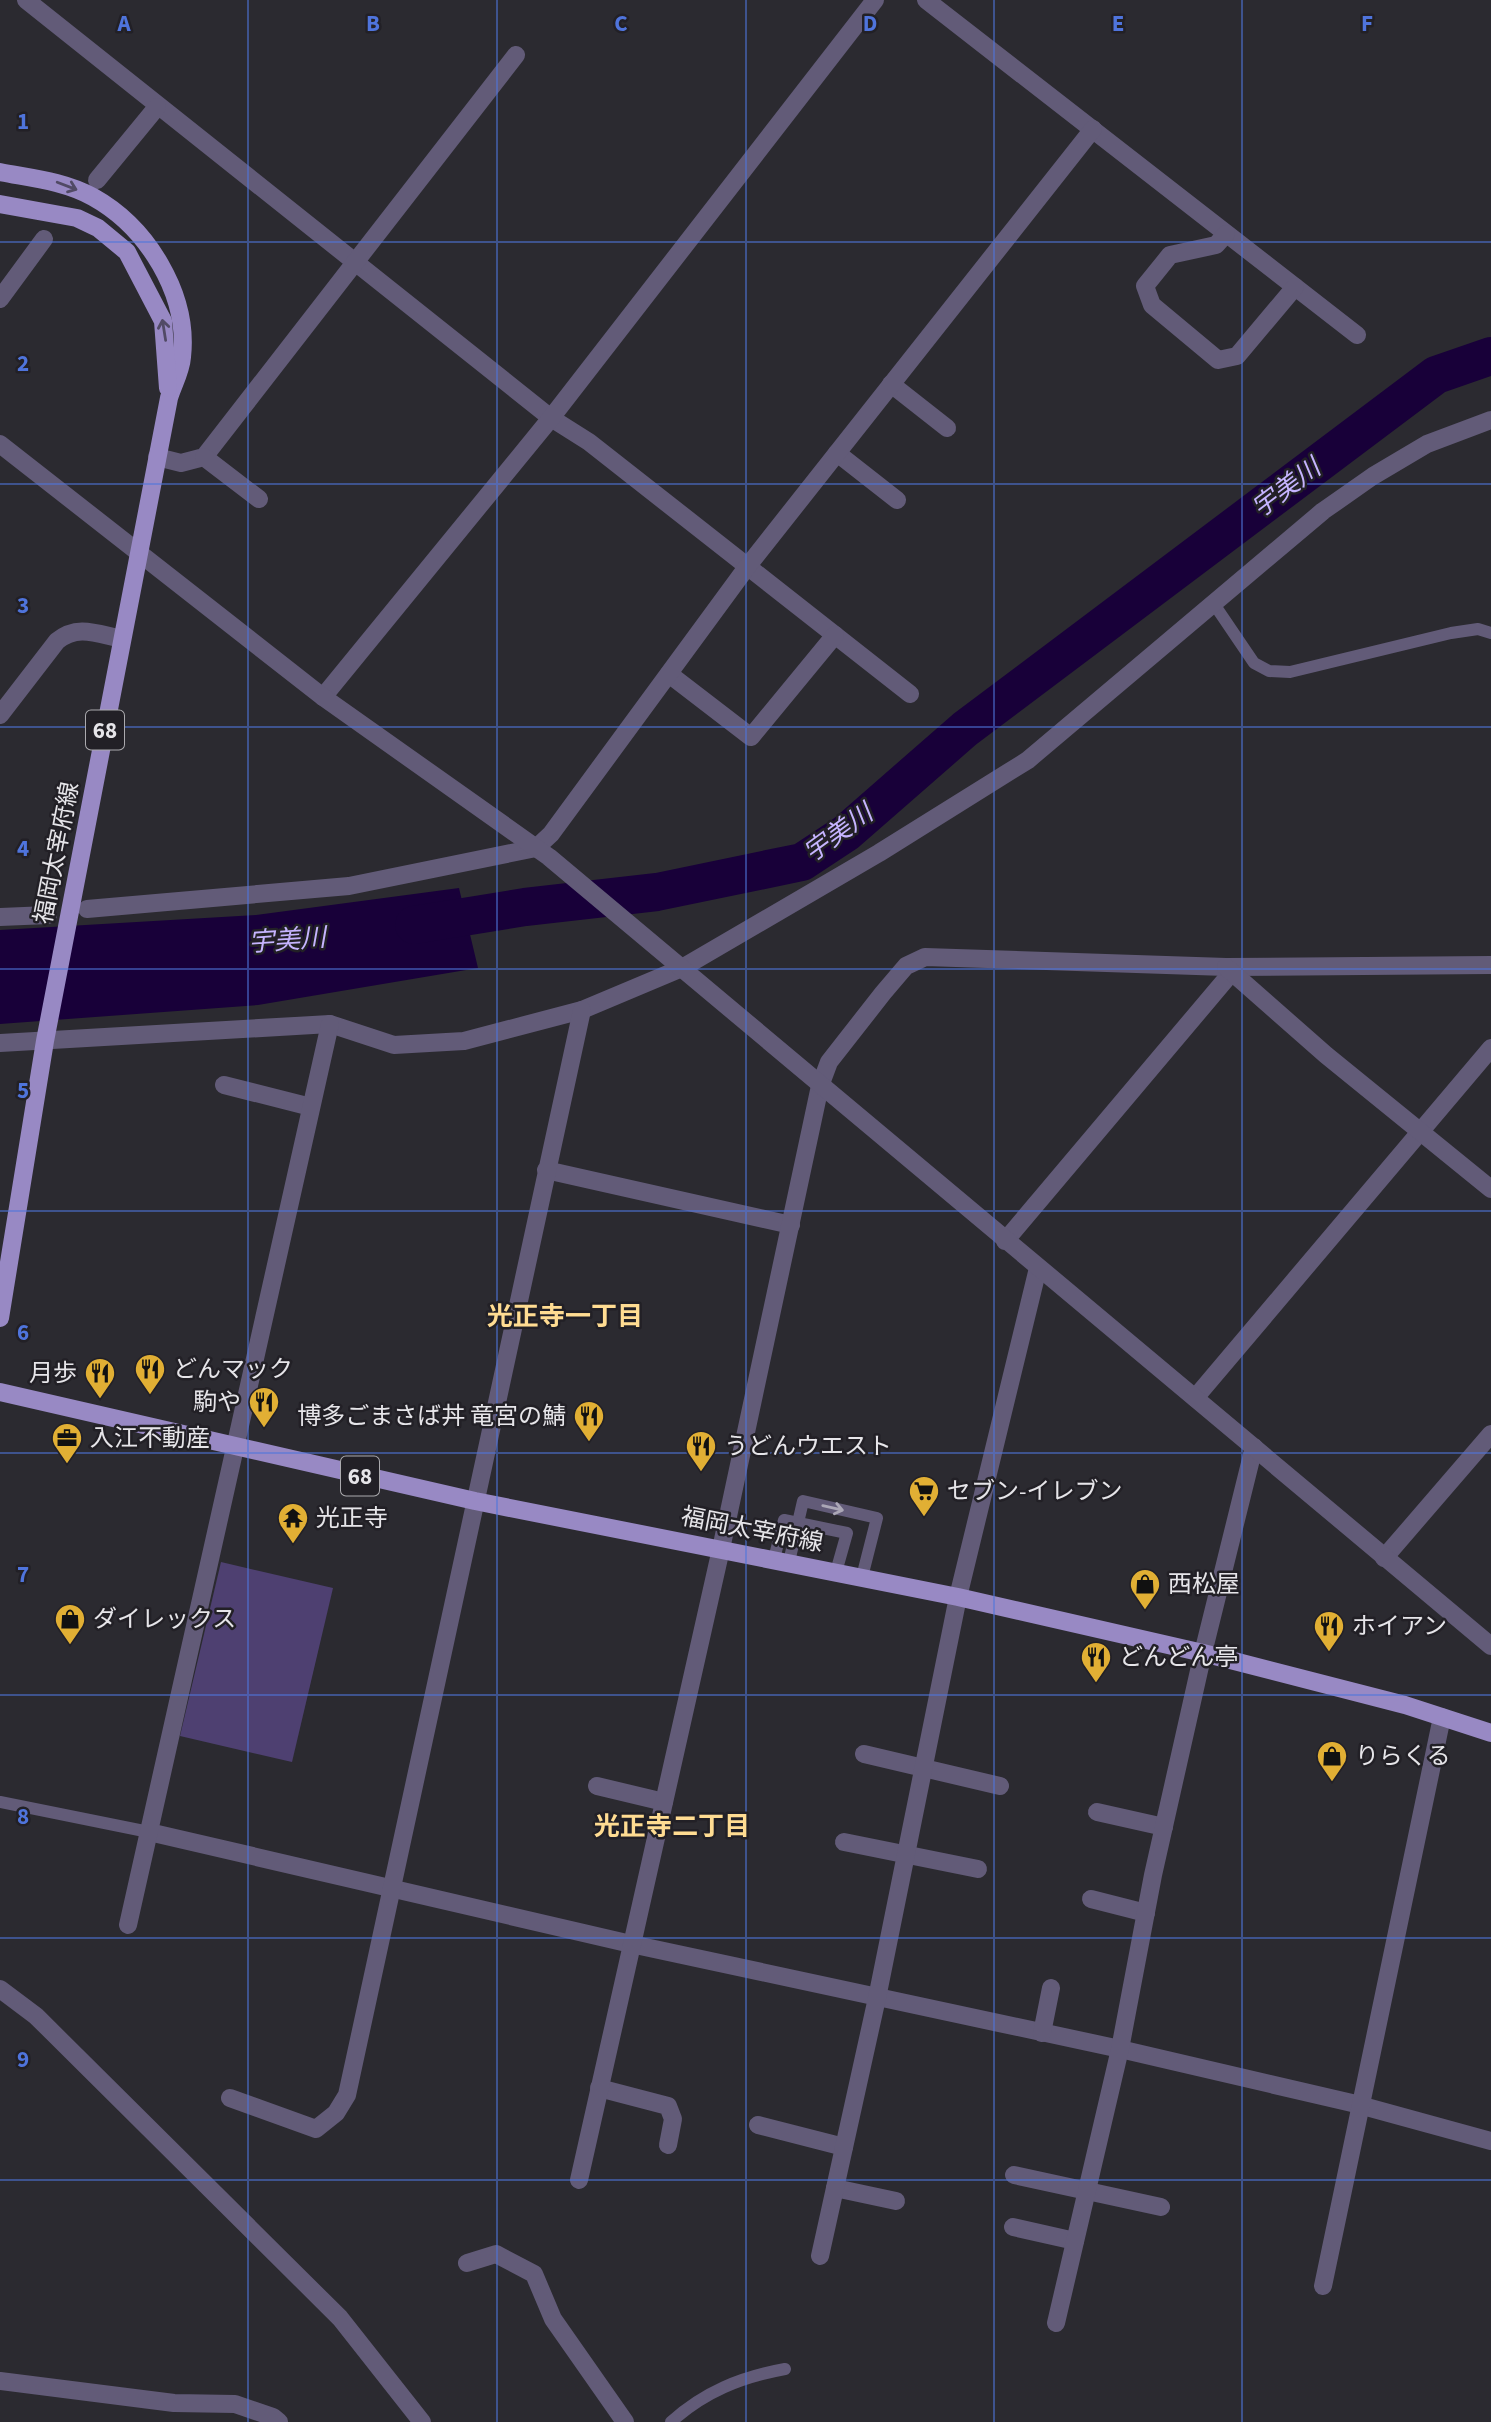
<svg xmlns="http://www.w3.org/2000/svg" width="1491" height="2422" font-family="'Source Sans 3','Noto Sans JP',sans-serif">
<rect width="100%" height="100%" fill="#2b2a30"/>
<path fill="#4e4071" d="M221,1562L333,1588L292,1762L180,1736Z"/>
<path fill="#180039" d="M459,888L478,968L258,1005L0,1024V930L256,915Z"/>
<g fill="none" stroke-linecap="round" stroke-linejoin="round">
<path stroke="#180039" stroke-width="38" d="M414,925L525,907L657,892L802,862L846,833L965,729L1436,375L1491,356"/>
<g stroke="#625b78" stroke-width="12">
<path d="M1214,604L1254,663L1269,671L1290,672L1451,633L1478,629L1491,633"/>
<path d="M774,1559L784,1520L847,1533L836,1572"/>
<path d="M789,1562L803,1501L877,1518L862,1577"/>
<path d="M0,1802L149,1832"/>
<path d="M671,2422C704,2392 741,2377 785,2369"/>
</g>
<g stroke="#625b78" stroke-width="18">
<path d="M26,0L551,418L589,442L910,694"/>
<path d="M926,0L1357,335"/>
<path d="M97,180L157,107"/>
<path d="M1226,234L1216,245L1170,255L1145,286L1152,305L1218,360L1237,356L1295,287"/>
<path d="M0,299L44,239"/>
<path d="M891,384L947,428"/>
<path d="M837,453L897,500"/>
<path d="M157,457L181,463L204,457L516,55"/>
<path d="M204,457L259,499"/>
<path d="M669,674L751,737L835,635"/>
<path d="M323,697L551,418L875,0"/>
<path d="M0,715L57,641C78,624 97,634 122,639"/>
<path d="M87,909L349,886L536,848L551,834L747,567L1093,129"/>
<path d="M0,917L48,915"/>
<path d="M0,1043L330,1024L394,1045L464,1041L582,1010L682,968L879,853L1028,760L1323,511L1373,476L1427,444L1491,420"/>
<path d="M224,1085L311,1107"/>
<path d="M546,1170L791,1225"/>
<path d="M1005,1241L1232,972"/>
<path d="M1195,1398L1491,1048"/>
<path d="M1384,1558L1491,1434"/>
<path d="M864,1754L1000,1786"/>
<path d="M597,1786L664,1802"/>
<path d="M1097,1812L1164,1827"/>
<path d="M149,1832L631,1944L1120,2049L1352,2103L1491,2141"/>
<path d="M844,1842L978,1869"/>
<path d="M1091,1899L1146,1913"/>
<path d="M128,1925L330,1024"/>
<path d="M0,1989L36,2016L340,2318L422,2422"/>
<path d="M1042,2033L1051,1988"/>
<path d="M599,2088L668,2106L673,2119L668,2145"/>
<path d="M230,2098L316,2129L336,2113L347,2095L582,1010"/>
<path d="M758,2125L844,2147"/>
<path d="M1014,2175L1161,2207"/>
<path d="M579,2180L721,1549L820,1086L829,1062L883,993L906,966L925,957L1226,967L1491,965"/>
<path d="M835,2188L896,2201"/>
<path d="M1013,2227L1075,2241"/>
<path d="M820,2256L877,1998L958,1597L1038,1268"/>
<path d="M467,2263L496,2254L534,2274L553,2319L625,2422"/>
<path d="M1323,2286L1442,1717"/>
<path d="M1056,2323L1120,2049L1153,1875L1203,1653L1254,1447"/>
<path d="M0,2381L174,2403L235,2404L273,2417L279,2422"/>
</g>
<g stroke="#625b78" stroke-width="18">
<path d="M0,444L323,697L549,857L1491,1646"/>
<path d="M1226,967L1326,1055L1491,1189"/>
</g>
<g stroke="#9889c4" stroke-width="18">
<path d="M0,172C31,178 64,181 93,197C147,227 189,294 182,357C181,371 173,385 169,398L45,1041L0,1318"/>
<path d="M0,204L77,218L98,228L127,252L163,321L168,388"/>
<path d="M0,1392L475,1501L958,1597L1203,1653L1405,1705L1491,1733"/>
</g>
</g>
<defs><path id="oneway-shaft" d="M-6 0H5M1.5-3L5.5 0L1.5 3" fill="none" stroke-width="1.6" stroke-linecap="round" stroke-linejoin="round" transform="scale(1.75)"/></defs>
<g stroke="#514a65">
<use href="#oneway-shaft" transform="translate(67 186) rotate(21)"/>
<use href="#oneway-shaft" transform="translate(164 330) rotate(-99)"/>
</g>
<use stroke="#aba7b6" href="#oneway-shaft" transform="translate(833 1508) rotate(13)"/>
<path fill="none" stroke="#4f74dc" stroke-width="2" stroke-opacity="0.55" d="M248,0V2422M497,0V2422M746,0V2422M994,0V2422M1242,0V2422M0,242H1491M0,484H1491M0,727H1491M0,969H1491M0,1211H1491M0,1453H1491M0,1695H1491M0,1938H1491M0,2180H1491"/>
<defs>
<g id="restaurant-pin" transform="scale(1.575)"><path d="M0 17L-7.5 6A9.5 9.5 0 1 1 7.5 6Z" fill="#e1af34" stroke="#222026"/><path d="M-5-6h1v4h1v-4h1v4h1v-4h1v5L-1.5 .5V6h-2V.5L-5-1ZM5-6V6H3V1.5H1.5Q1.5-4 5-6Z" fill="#111"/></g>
<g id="office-pin" transform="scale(1.575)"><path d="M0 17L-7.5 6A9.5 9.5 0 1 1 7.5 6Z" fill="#e1af34" stroke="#222026"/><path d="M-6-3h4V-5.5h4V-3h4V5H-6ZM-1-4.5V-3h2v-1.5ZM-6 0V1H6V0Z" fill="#111"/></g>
<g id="supermarket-pin" transform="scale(1.575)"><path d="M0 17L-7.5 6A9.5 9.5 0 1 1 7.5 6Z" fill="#e1af34" stroke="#222026"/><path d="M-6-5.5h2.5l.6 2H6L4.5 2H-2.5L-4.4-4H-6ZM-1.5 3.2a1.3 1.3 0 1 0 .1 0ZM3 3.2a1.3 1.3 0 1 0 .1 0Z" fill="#111"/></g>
<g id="temple-pin" transform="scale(1.575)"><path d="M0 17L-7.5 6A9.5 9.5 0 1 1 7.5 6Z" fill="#e1af34" stroke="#222026"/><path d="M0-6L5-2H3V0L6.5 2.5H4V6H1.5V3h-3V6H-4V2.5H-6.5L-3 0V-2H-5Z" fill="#111"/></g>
<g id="shop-pin" transform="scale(1.575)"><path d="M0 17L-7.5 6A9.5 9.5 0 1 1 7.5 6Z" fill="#e1af34" stroke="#222026"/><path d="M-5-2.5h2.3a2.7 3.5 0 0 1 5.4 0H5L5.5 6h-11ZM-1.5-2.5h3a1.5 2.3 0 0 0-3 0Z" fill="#111"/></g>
</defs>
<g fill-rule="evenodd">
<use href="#restaurant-pin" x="150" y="1369"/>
<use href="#restaurant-pin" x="100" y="1373"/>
<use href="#restaurant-pin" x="264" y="1402"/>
<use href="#restaurant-pin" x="589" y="1416"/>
<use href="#office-pin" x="67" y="1438"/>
<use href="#restaurant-pin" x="701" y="1446"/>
<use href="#supermarket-pin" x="924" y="1491"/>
<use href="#temple-pin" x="293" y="1518"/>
<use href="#shop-pin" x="1145" y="1584"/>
<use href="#shop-pin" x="70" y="1619"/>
<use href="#restaurant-pin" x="1329" y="1626"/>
<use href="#restaurant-pin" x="1096" y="1657"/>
<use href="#shop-pin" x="1332" y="1756"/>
</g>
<g text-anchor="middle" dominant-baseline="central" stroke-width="5" stroke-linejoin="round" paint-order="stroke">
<g fill="#222026" stroke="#abaaae" stroke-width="2">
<rect x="86" y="710.5" width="38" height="39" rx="5"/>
<rect x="341" y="1456.5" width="38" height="39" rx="5"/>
</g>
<g font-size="23" font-weight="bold" fill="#e6e5e9">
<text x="105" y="730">68</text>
<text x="360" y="1476">68</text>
</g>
<g font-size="24" fill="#e6e5e9" stroke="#222026">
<text transform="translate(57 853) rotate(-79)">福岡太宰府線</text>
<text transform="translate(752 1530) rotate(11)">福岡太宰府線</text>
</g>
<g font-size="24" fill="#e6e5e9" stroke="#222026" text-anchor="start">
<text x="173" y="1369">どんマック</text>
<text x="77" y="1373" text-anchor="end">月歩</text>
<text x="241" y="1402" text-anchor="end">駒や</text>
<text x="566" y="1416" text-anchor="end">博多ごまさば丼 竜宮の鯖</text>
<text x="90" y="1438">入江不動産</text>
<text x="724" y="1446">うどんウエスト</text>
<text x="947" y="1491">セブン-イレブン</text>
<text x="316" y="1518">光正寺</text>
<text x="1168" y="1584">西松屋</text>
<text x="93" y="1619">ダイレックス</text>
<text x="1352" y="1626">ホイアン</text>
<text x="1119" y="1657">どんどん亭</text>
<text x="1355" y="1756">りらくる</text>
</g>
<g font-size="26" font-style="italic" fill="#c6b4ff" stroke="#222026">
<text transform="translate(1286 488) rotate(-37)">宇美川</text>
<text transform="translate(838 833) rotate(-36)">宇美川</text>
<text transform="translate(287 940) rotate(-4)">宇美川</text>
</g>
<g font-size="26" font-weight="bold" fill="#ffdc92" stroke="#222026">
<text x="565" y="1316">光正寺一丁目</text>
<text x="672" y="1826">光正寺二丁目</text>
</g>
</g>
<g font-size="23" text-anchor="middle" font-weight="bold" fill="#4f74dc" stroke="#222026" stroke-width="5" stroke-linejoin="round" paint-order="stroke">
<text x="124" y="31">A</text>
<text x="373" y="31">B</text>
<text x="621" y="31">C</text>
<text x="870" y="31">D</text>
<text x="1118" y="31">E</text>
<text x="1367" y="31">F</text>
<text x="23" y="129">1</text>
<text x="23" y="371">2</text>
<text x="23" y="613">3</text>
<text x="23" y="856">4</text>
<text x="23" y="1098">5</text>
<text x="23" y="1340">6</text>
<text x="23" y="1582">7</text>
<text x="23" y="1824">8</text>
<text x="23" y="2067">9</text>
</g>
</svg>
